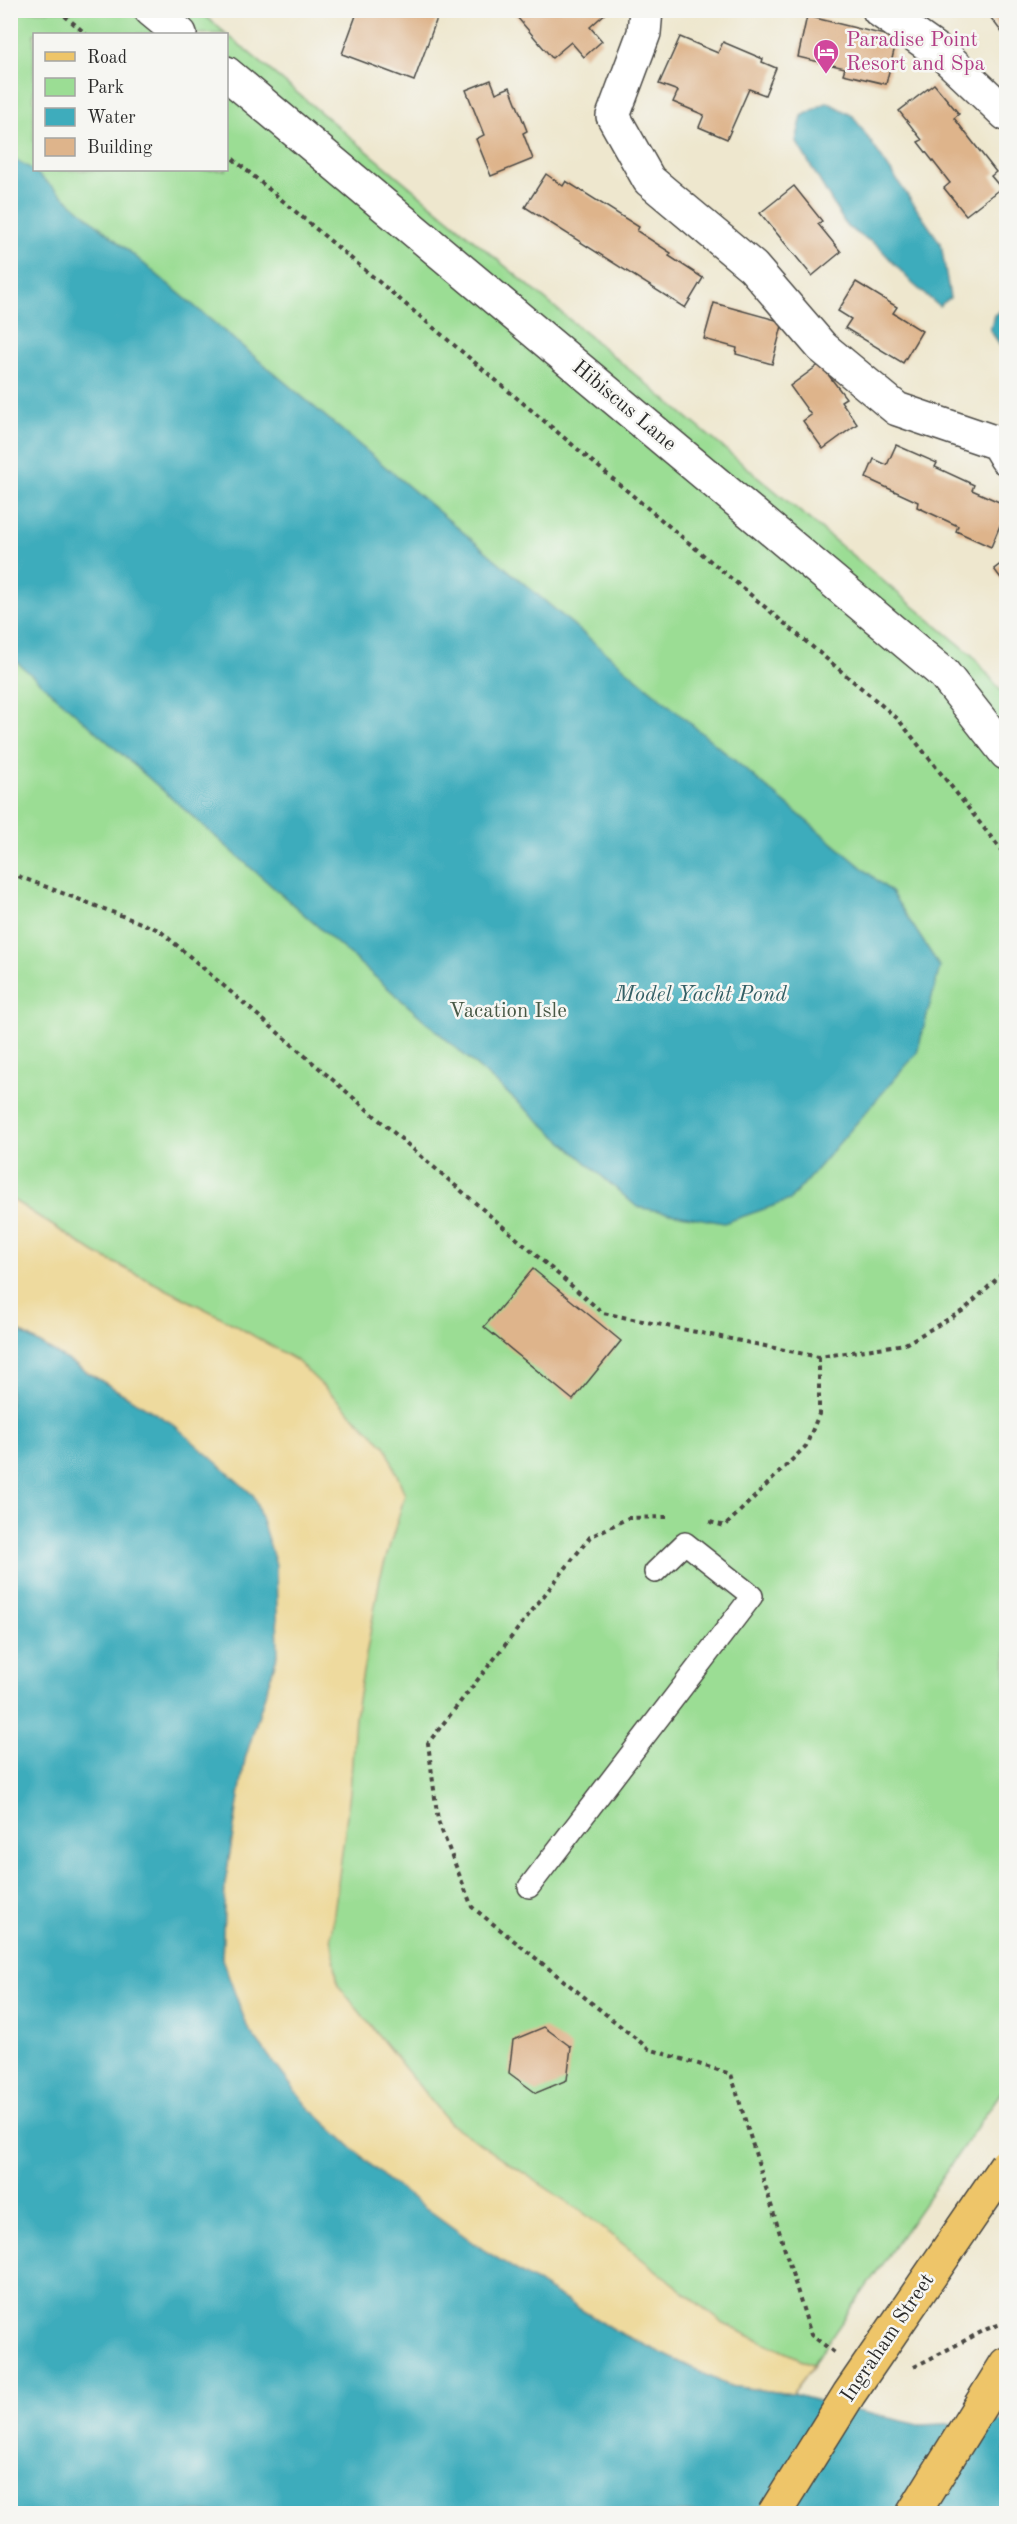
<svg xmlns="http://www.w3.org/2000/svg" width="1017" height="2524" font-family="'Old Standard TT',serif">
<rect width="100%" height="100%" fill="#f6f6f2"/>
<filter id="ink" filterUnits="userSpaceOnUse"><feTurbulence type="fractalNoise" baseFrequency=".0167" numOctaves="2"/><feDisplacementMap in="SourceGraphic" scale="12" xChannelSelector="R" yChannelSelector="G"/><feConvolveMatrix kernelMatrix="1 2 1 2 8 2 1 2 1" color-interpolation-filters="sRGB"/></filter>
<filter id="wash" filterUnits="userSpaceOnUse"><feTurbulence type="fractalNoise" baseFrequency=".008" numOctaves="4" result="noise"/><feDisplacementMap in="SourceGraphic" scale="24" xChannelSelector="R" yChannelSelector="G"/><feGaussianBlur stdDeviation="1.35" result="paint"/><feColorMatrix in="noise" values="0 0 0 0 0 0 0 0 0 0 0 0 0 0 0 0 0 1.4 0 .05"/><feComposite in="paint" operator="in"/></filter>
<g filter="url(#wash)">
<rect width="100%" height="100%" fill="#eee7ce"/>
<path fill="#9bdd94" stroke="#638460" stroke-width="1.5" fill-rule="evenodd" d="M10,11H199L972,655L1006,697V2085L792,2394L387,2180L173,1424L11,1326ZM34,34H226V170H34Z"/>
<path fill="#eeda9e" stroke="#8c8264" stroke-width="1.5" d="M10,1198L95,1253L219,1316L296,1360L386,1447L405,1495L380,1578L355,1716L350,1792L331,1936L338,1985L449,2123L585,2214L724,2324L814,2365L792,2394L729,2386L614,2330L485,2251L387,2180L306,2105L248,2029L222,1959L225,1884L245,1759L278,1653L173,1424L11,1326Z"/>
<g fill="#3eacbc" stroke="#346c74" stroke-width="1.5">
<path d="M827,102L853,116L941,244L950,298L939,306L913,284L878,246L847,227L796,141L802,116Z"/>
<path d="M11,157L30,168L891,892L940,967L917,1053L790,1200L724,1223L637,1207L11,657Z"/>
<path d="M1006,307V347L1001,346L990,330L994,315Z"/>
<path d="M10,1326L173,1424L254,1496L276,1565L278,1653L245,1759L225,1883L222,1959L248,2029L306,2105L387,2180L485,2251L614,2330L729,2386L792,2394L844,2408L920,2425L1006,2421V2513H11Z"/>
</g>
<g id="blocks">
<g fill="#deb48b">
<path d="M358,10H440L414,81L342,54Z"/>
<path d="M511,10H609L590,27L602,41L584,57L571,42L552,58Z"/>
<path d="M985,10H1006V38Z"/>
<path d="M807,16L897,38L886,84L843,74L845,68L798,57Z"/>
<path d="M680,37L718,53L723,42L763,59L762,62L776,68L765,95L749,89L727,139L699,127L704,115L673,102L678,91L659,84Z"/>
<path d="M491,80L496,93L510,87L527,131L523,133L533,159L491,176L476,139L484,135L466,90Z"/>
<path d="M934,84L959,114L954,118L996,172L991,176L1001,188L966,215L944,188L950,183L918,142L922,140L899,111Z"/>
<path d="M546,174L563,186L566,181L639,227L637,231L671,253L669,256L703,278L685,308L525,207Z"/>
<path d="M794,186L822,221L818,224L841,252L812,276L760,213Z"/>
<path d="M856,282L897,307L893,313L922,331L903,363L845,328L851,319L838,311Z"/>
<path d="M714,303L783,322L772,364L736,354L737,348L704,339Z"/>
<path d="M820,364L846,398L841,401L857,424L823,449L803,421L811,415L790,386Z"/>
<path d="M896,445L937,463L935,467L974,485L972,490L1006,505V511L991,547L956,531L958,526L917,507L918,502L866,478L874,459L887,465Z"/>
<path d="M1006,560V585L994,569Z"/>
<path d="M533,1269L621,1341L573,1400L484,1327Z"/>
<path d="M544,2027L571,2047L567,2080L536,2093L509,2073L513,2040Z"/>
</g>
</g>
</g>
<g filter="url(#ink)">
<use href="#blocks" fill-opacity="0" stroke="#484743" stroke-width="1.5"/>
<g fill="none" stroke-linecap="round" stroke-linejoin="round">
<g stroke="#484743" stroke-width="24">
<path id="lane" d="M529,1887L752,1596L685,1543L655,1572"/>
</g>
<g stroke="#484743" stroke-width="36">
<g id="street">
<path d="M151,10L180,34"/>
<path d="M646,10L644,33L613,116L649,180L753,267L822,347L897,409L997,443L1006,458"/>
<path d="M879,10L946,57L1006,114"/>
<path d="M226,73L944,674L1006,753"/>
</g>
</g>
<g stroke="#484743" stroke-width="36">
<path id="primary" d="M913,2514L1006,2364"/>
</g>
<g stroke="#484743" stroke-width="4" stroke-dasharray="4.5 4.5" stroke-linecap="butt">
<path d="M58,10L86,34"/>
<path d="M226,153L898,719L1006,856"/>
<path d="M10,873L159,930L603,1313L819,1357L905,1344L964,1310L1006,1270"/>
<path d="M667,1517L628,1518L590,1537L428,1743L438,1821L472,1907L649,2049L731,2074L811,2335L835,2353"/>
<path d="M710,1522L725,1526L806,1446L819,1414V1357"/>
<path d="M914,2367L987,2329L1006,2322"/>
</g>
<use href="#lane" stroke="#fff" stroke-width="21"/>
<use href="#street" stroke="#fff" stroke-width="33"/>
<use href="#primary" stroke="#eec569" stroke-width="33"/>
<g stroke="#484743" stroke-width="36" stroke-linecap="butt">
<path id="primary-bridge" d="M774,2514L849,2394L1006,2165"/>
</g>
<use href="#primary-bridge" stroke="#eec569" stroke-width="33"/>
</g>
</g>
<defs>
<g id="hotel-pin" transform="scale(1.35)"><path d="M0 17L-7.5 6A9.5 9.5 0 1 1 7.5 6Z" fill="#d1479c" stroke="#f6f6f2"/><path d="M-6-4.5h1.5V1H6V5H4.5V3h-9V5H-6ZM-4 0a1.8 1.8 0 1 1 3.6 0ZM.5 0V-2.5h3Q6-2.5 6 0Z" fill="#fff"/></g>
</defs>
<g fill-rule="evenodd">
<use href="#hotel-pin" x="826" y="52"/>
</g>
<g text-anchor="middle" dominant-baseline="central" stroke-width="5" stroke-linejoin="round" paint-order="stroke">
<g font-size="21" fill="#b23c85" stroke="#f6f6f2" text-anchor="start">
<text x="846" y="40">Paradise Point<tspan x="846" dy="24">Resort and Spa</tspan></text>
</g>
<g font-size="21" fill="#2b2b2b" stroke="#f6f6f2">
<text transform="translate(624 406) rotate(40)">Hibiscus Lane</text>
<text transform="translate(888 2338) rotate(-56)">Ingraham Street</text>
</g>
<g font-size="21" fill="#475845" stroke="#f6f6f2">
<text x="508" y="1011">Vacation Isle</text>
</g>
<g font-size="22" font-style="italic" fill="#335f65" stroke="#f6f6f2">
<text x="701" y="995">Model Yacht Pond</text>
</g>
</g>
<rect width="1017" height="2524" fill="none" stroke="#f6f6f2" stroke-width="36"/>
<rect x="33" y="33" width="195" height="138" fill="#f6f6f2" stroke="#a5a5a2" stroke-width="1.5"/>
<rect x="45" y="52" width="30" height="9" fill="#eec569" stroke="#a5a5a2" stroke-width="1.5"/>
<text x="87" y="63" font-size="18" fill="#2b2b2b">Road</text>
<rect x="45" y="78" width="30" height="18" fill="#9bdd94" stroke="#a5a5a2" stroke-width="1.5"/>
<text x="87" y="93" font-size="18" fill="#2b2b2b">Park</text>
<rect x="45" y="108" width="30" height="18" fill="#3eacbc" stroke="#a5a5a2" stroke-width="1.5"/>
<text x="87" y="123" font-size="18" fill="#2b2b2b">Water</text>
<rect x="45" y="138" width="30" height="18" fill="#deb48b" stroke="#a5a5a2" stroke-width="1.5"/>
<text x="87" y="153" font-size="18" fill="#2b2b2b">Building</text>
</svg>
